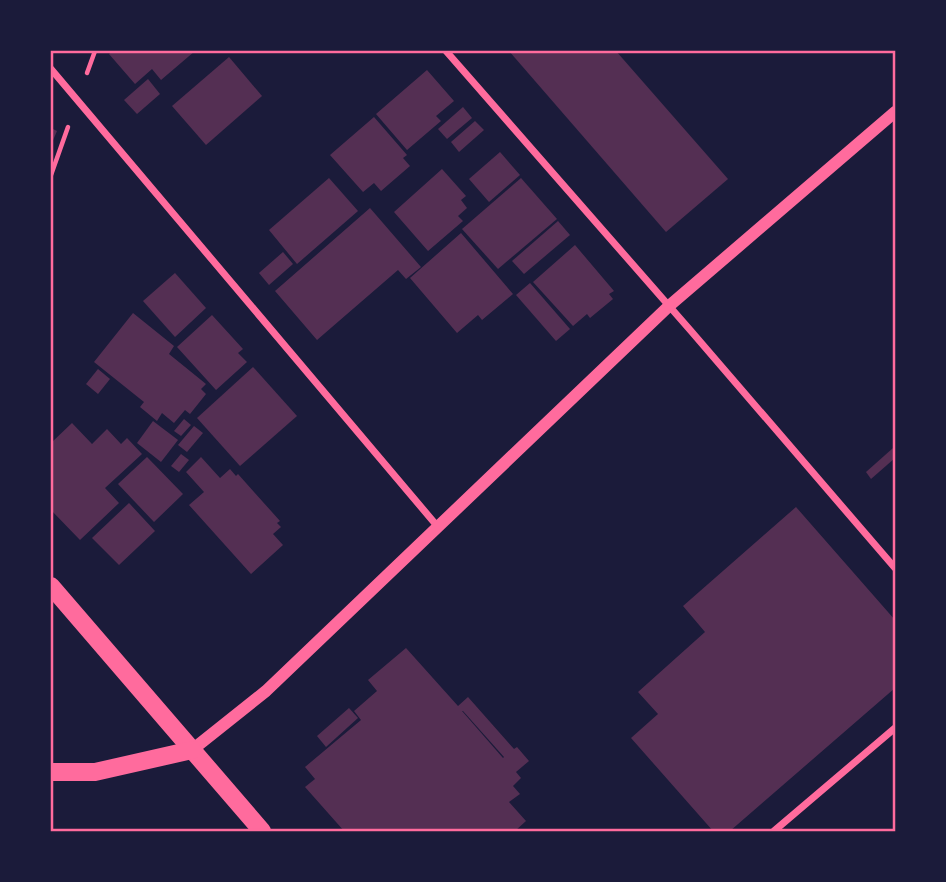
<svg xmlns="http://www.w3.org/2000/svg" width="946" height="882" font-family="'Space Grotesk',sans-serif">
<rect width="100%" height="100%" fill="#1b1b3a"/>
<g fill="#542f53" fill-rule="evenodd">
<path d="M112,51H195L161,80L152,69L135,84L109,54Z"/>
<path d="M509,51H616L728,179L666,232Z"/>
<path d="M229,57L262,96L206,145L172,106Z"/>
<path d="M427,70L454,101L436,116L441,121L407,150L376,114Z"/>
<path d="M148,79L160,94L137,114L124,100Z"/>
<path d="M463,107L472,118L447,139L438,129Z"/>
<path d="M374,117L407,155L403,158L410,166L381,191L374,183L363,192L330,155Z"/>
<path d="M475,121L484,130L459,152L451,142Z"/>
<path d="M51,128L57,131L51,145Z"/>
<path d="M500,152L520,175L489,202L469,179Z"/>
<path d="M442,169L466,196L461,200L467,208L458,216L463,221L428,251L394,212Z"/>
<path d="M329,178L358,211L297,264L269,230Z"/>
<path d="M521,178L557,219L498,269L462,229Z"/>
<path d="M370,208L421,267L406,279L398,270L317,340L275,291Z"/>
<path d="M558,221L570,235L524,274L512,261Z"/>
<path d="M461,233L513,294L482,320L478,315L457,333L410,278Z"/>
<path d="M575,245L614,291L609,294L613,299L590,318L587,314L573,326L533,282Z"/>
<path d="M283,252L293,264L269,285L259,273Z"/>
<path d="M175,273L206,308L175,337L143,301Z"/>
<path d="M530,283L570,329L556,341L516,295Z"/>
<path d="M133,313L174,346L169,354L206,384L201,389L206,394L190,414L185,410L174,423L162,413L157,421L140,407L144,402L94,362Z"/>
<path d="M212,315L243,349L238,353L247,362L216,390L177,347Z"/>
<path d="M253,367L297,416L240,466L197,418Z"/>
<path d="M98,369L110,379L98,394L86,384Z"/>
<path d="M184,419L191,425L181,436L174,431Z"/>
<path d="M153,421L178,440L161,462L137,443Z"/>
<path d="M72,423L92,444L107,429L121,444L127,438L142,454L105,488L119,503L80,540L51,510V443Z"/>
<path d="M194,426L203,433L187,452L178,445Z"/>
<path d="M893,448L895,450V458L871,479L866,472Z"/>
<path d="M181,454L189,460L179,472L171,466Z"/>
<path d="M147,457L183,494L154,522L118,484Z"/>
<path d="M201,457L220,478L230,469L236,476L238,474L280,521L277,523L281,527L273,534L283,545L251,574L189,505L204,492L186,472Z"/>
<path d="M129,503L155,531L119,565L92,538Z"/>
<path d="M796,507L895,620V688L730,831H713L631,738L658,714L638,692L705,632L683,606Z"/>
<path d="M406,648L458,706L468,697L514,749L517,747L529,761L516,772L521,778L513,786L520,794L509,802L526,821L515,831H344L305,787L315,779L305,767L361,720L354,711L377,691L368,680ZM462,711H463L504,757L503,758Z"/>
<path d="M349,708L358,718L326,747L317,736Z"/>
</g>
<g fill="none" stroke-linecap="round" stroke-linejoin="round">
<g stroke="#ff6b9d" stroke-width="4.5">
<path d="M87,73L95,51"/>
<path d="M51,175L68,127"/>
</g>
<g stroke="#ff6b9d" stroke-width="7">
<path d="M446,51L691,331L895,568"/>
<path d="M51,69L438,527"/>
<path d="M774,831L895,728"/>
</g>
<path stroke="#ff6b9d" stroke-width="12" d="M192,750L266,691L669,306L895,112"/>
<g stroke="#ff6b9d" stroke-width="18">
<path d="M51,586L262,831"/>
<path d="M51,772H95L192,750"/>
</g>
</g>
<rect width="946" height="882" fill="none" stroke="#1b1b3a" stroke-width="105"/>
<rect x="52" y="52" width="842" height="778" fill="none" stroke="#ff6b9d" stroke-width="2.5"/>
</svg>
